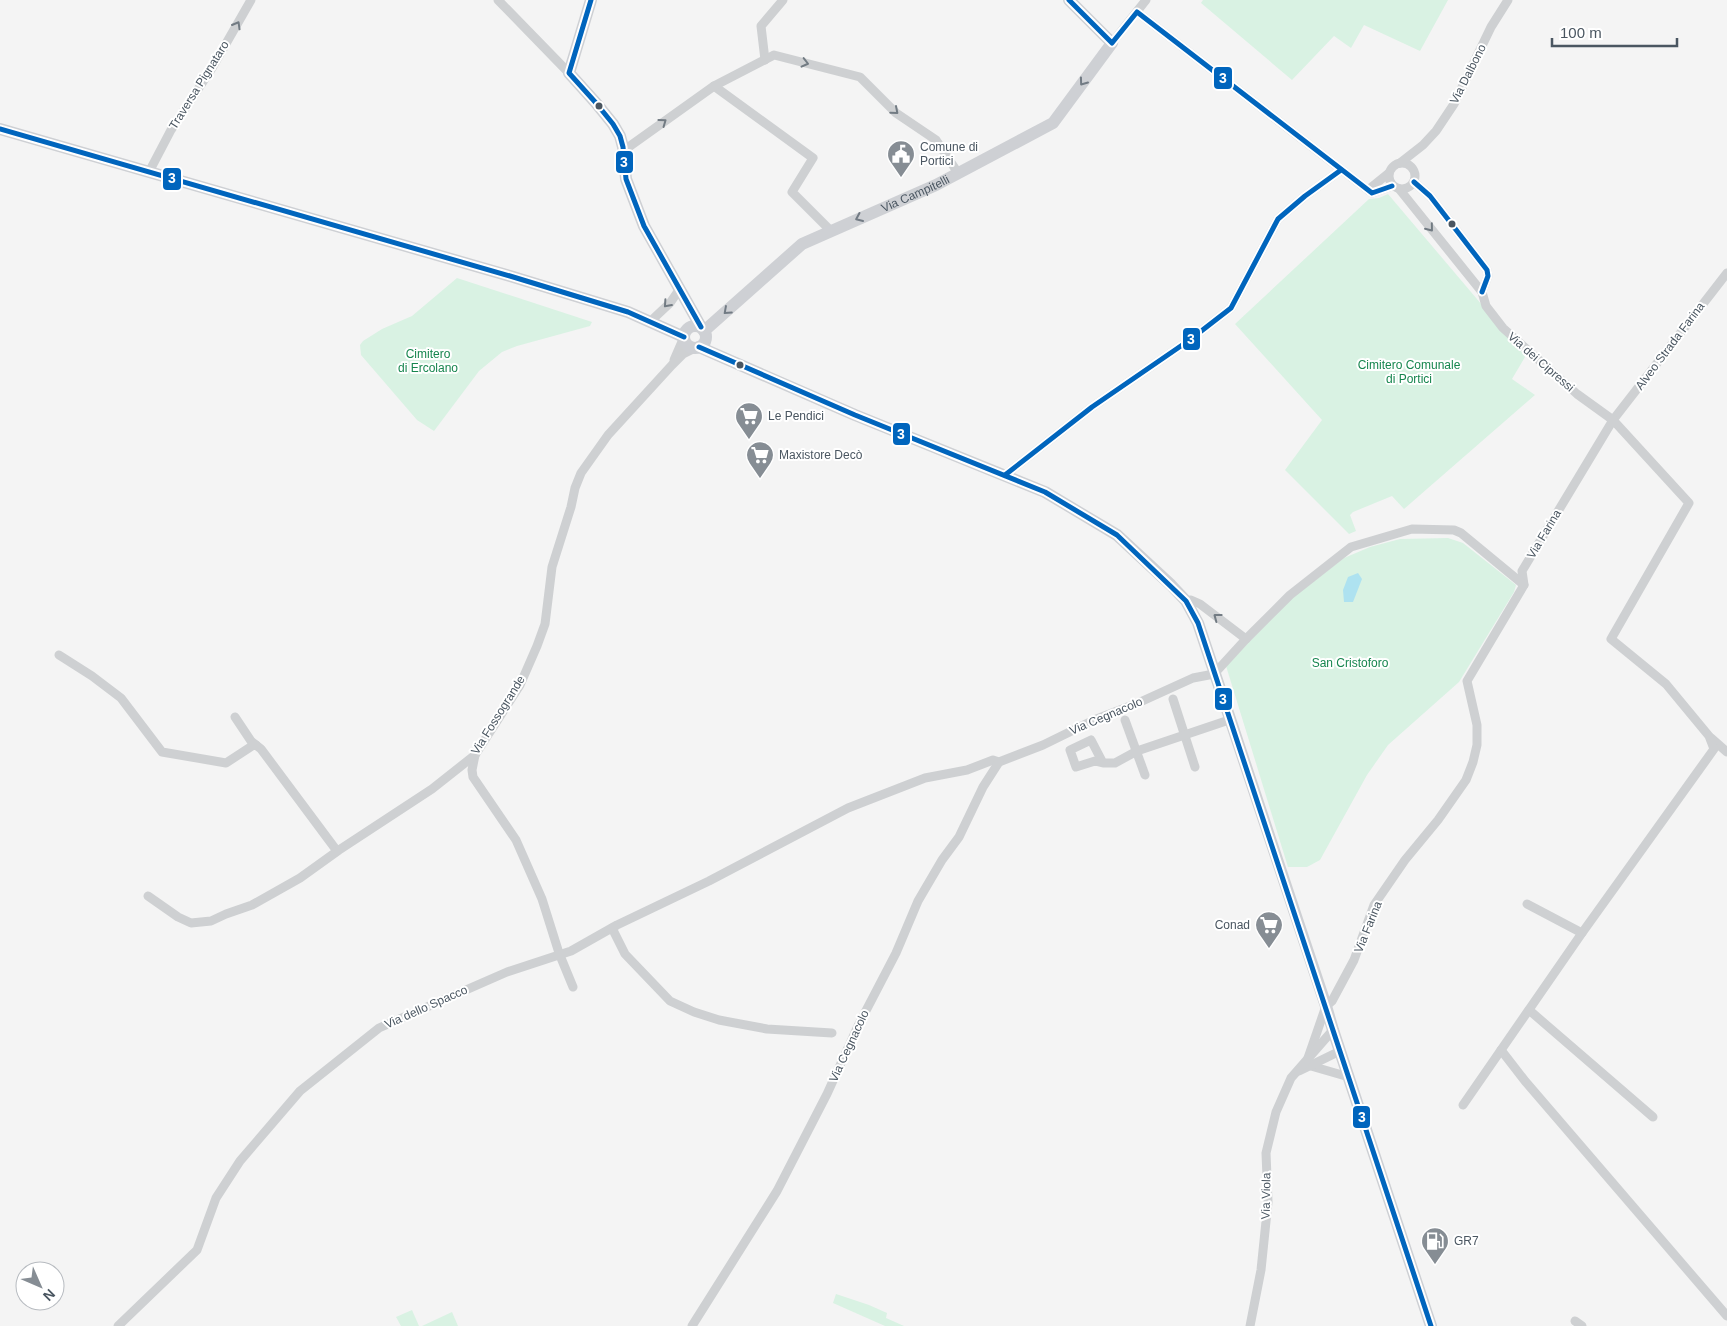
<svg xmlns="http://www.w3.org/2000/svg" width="1727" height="1326" font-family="Helvetica,sans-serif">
<rect width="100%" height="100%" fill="#f4f4f4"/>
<g fill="#d9f2e3">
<path d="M1203,0H1448L1420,51L1364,25L1351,48L1334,36L1292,80L1201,3Z"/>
<path d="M1388,194L1521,351L1525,357L1512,379L1535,395L1404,509L1392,496L1353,512L1350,515L1356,531L1349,534L1285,470L1322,420L1235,324L1369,199L1379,198Z"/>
<path d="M457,278L592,322L590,326L517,346L502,352L479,371L434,431L417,420L361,355L360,345L363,341L382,329L412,316Z"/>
<path d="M1448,538L1463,543L1516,585L1514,592L1459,682L1388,745L1367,775L1320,860L1307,867H1288L1226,666L1291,599L1344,558L1370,547L1400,539Z"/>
<path d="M836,1294L869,1305L887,1313L886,1318L904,1326H885L833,1303Z"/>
<path d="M412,1310L419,1326H401L396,1317Z"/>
<path d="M452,1312L458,1326H422Z"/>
</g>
<path fill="#aee2f0" d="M1358,573L1362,579L1353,602H1344L1343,590L1348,577Z"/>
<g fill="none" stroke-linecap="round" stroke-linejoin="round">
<g stroke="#ced0d2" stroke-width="9">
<path d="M498,0L569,73"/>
<path d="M1137,12L1368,190L1372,193L1392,186"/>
<path d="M1112,43L1146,0"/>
<path d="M765,60L761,26L783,0"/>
<path d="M714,86L813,158L792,192L831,231"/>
<path d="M623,151L714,86L774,55L860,77L896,113L936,140L958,173"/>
<circle cx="1402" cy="176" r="13"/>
<path d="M1400,163L1423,145L1436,131L1454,104L1491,27L1508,0"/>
<path d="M149,172L171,130L212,68L251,0"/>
<path d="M1414,182L1430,196L1487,270L1488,276L1482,292"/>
<path d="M1368,190L1389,173"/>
<path d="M1400,190L1482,292L1486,306L1503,328L1577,394L1613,420L1727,273"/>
<path d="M654,318L670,303L679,290"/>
<path d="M674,360L684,337"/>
<path d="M1005,475L1092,407L1191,339L1231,308L1278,219L1305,196L1341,170"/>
<path d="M1186,601L1191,600L1200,604L1246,639"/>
<path d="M59,655L92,676L121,698L162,752L226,763L252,746L256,745L261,749L337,851"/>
<path d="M1173,699L1195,767"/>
<path d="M235,717L251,741L256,745"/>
<path d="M1125,720L1145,775"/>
<path d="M1711,738L1727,752"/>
<path d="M475,755L472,770L473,777L516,840L542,899L559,953L573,987"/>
<path d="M1103,763L1095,761L1076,767L1070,750L1091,740L1103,763H1115L1137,751L1229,720"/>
<path d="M148,896L178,917L191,923L211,921L226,914L252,905L300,878L339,850L432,789L475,755L520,685L537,646L545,624L552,567L571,507L575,488L581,473L608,435L672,365L683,354L695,348"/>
<path d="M1527,904L1582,933"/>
<path d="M612,928L625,954L670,1001L694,1012L719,1020L767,1029L832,1033"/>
<path d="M1529,1010L1653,1117"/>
<path d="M1501,1050L1525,1081L1727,1316"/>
<path d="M1308,1058L1326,1006L1332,1001L1354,960L1374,905L1405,860L1438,820L1466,780L1473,762L1477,745V725L1467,681L1524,585L1522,571L1613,420L1689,503L1611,639L1666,684L1709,736L1714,749L1582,933L1463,1105"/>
<path d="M1311,1066L1349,1077"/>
<path d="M1299,1071L1340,1051"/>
<path d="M1575,1321L1582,1326"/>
<path d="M118,1326L197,1250L216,1198L240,1161L300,1091L379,1028L507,972L571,951L617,925L709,881L848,808L925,778L967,770L993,760L999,762L1043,745L1094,720L1138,703L1193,678L1214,674L1246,639L1290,595L1351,547L1412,529L1454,530L1461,533L1524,585"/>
<path d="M692,1326L777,1191L827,1094L858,1026L896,953L918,901L942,860L959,837L983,787L999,762"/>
<path d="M1250,1326L1261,1270L1268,1202L1266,1153L1276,1112L1291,1078L1333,1030"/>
</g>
<g stroke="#ced0d4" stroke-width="12">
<path d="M591,0L569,73L596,103L613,124L620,136L623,147L626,179L644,226L701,327"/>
<path d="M0,129L510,276L628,312L684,337"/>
<circle cx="695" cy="337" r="11"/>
<path id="s1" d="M704,331L802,244L936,185L1053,123L1112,43L1069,0"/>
<path d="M699,347L855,415L1045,492L1117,535L1171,585L1186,601L1198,623L1326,1006L1333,1030L1431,1326"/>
</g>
<g stroke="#fff" stroke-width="9">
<g id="bus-1">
<path d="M591,0L569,73L596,103L613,124L620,136L623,147L626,179L644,226L701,327"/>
<path d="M1069,0L1112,43L1137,12L1372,193L1392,186"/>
<path d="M0,129L510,276L628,312L684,337"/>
<path d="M1414,182L1430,196L1487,270L1488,276L1482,292"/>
<path d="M699,347L855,415L1045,492L1117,535L1186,601L1198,623L1431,1326"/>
<path d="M1005,475L1092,407L1191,339L1231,308L1278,219L1305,196L1341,170"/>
</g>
</g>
<use href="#bus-1" stroke="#0065bd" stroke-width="5"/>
</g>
<defs><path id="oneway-chevron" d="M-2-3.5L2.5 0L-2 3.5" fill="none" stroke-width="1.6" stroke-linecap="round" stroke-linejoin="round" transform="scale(1.25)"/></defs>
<g stroke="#727b83">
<use href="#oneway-chevron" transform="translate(237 25) rotate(-60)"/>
<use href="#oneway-chevron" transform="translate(805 63) rotate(14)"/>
<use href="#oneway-chevron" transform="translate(895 111) rotate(41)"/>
<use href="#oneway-chevron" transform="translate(663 122) rotate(-36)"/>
<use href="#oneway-chevron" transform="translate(1430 228) rotate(51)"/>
<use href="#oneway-chevron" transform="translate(667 304) rotate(132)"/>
<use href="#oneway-chevron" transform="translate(1217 617) rotate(-143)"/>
</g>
<g stroke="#727b84">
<use href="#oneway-chevron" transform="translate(1083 82) rotate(126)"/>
<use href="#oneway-chevron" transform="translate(859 218) rotate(156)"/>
<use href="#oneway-chevron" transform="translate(727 311) rotate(138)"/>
</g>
<defs>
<g id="civic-pin" transform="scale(1.4375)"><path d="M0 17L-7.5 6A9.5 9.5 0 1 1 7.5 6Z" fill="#868d94" stroke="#fff"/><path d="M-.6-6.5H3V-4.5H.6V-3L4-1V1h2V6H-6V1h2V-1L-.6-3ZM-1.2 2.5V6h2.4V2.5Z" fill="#fff"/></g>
<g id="supermarket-pin" transform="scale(1.4375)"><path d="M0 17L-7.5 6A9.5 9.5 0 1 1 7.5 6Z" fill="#868d94" stroke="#fff"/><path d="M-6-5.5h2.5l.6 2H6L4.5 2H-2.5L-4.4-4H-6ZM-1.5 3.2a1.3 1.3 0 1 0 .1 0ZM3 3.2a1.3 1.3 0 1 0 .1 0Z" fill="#fff"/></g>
<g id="fuel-pin" transform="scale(1.4375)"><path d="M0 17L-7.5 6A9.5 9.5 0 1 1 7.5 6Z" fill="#868d94" stroke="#fff"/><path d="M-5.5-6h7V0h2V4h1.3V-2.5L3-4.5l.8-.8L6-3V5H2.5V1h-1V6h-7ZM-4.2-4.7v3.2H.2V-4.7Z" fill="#fff"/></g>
</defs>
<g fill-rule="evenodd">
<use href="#civic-pin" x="901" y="154"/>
<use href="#supermarket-pin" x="749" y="416"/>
<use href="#supermarket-pin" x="760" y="455"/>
<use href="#supermarket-pin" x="1269" y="925"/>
<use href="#fuel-pin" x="1435" y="1241"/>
</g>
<g fill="#4a5661" stroke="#fff" stroke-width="2">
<circle cx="599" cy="106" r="4.5"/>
<circle cx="1452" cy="224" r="4.5"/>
<circle cx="740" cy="365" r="4.5"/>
</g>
<g text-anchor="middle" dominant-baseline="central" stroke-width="4" stroke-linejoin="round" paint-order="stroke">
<g font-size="12" fill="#4a5661" stroke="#fff">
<text transform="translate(1468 74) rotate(-63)">Via Dalbono</text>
<text transform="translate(199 85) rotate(-58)">Traversa Pignataro</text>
<text stroke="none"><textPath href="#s1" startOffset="255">Via Campitelli</textPath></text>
<text transform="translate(1670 346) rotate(-53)">Alveo Strada Farina</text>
<text transform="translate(1541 362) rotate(41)">Via dei Cipressi</text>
<text transform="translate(1544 534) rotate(-59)">Via Farina</text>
<text transform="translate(498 715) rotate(-58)">Via Fossogrande</text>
<text transform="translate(1106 716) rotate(-23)">Via Cegnacolo</text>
<text transform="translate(1368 927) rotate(-68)">Via Farina</text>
<text transform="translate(426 1007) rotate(-24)">Via dello Spacco</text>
<text transform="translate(849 1046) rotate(-65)">Via Cegnacolo</text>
<text transform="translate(1266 1196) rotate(-89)">Via Viola</text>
</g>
<g font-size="12" fill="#4a5661" stroke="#fff" text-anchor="start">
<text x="920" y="147">Comune di<tspan x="920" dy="14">Portici</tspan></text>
<text x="768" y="416">Le Pendici</text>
<text x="779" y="455">Maxistore Decò</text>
<text x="1250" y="925" text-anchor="end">Conad</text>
<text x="1454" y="1241">GR7</text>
</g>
<g font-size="12" fill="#17864f" stroke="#fff">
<text x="428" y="354">Cimitero<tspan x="428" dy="14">di Ercolano</tspan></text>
<text x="1409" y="365">Cimitero Comunale<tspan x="1409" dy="14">di Portici</tspan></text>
<text x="1350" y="663">San Cristoforo</text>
</g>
</g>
<g stroke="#fff" stroke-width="2">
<rect x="1213" y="66" width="20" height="24" rx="5" fill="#0065bd"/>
<rect x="615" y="150" width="19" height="24" rx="5" fill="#0065bd"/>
<rect x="162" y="167" width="20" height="24" rx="5" fill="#0065bd"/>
<rect x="1182" y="327" width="19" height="24" rx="5" fill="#0065bd"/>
<rect x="892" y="422" width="19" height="24" rx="5" fill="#0065bd"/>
<rect x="1214" y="687" width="19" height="24" rx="5" fill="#0065bd"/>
<rect x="1352" y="1105" width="19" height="24" rx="5" fill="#0065bd"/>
</g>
<g font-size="14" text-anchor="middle" font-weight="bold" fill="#fff">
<text x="1223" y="83">3</text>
<text x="624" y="167">3</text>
<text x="172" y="183">3</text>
<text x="1191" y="344">3</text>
<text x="901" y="439">3</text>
<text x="1223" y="704">3</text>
<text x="1362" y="1122">3</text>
</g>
<g transform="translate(40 1286) rotate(135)"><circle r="24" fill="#ffffff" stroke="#b7bbc0"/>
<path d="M0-4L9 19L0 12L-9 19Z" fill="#868d94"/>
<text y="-8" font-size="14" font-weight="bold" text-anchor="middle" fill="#4a5661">N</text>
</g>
<path d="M1552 38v8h125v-8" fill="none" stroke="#4a5661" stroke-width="2.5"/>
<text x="1560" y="38" font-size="15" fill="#4a5661" stroke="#ffffff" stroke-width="4" paint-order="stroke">100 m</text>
</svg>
